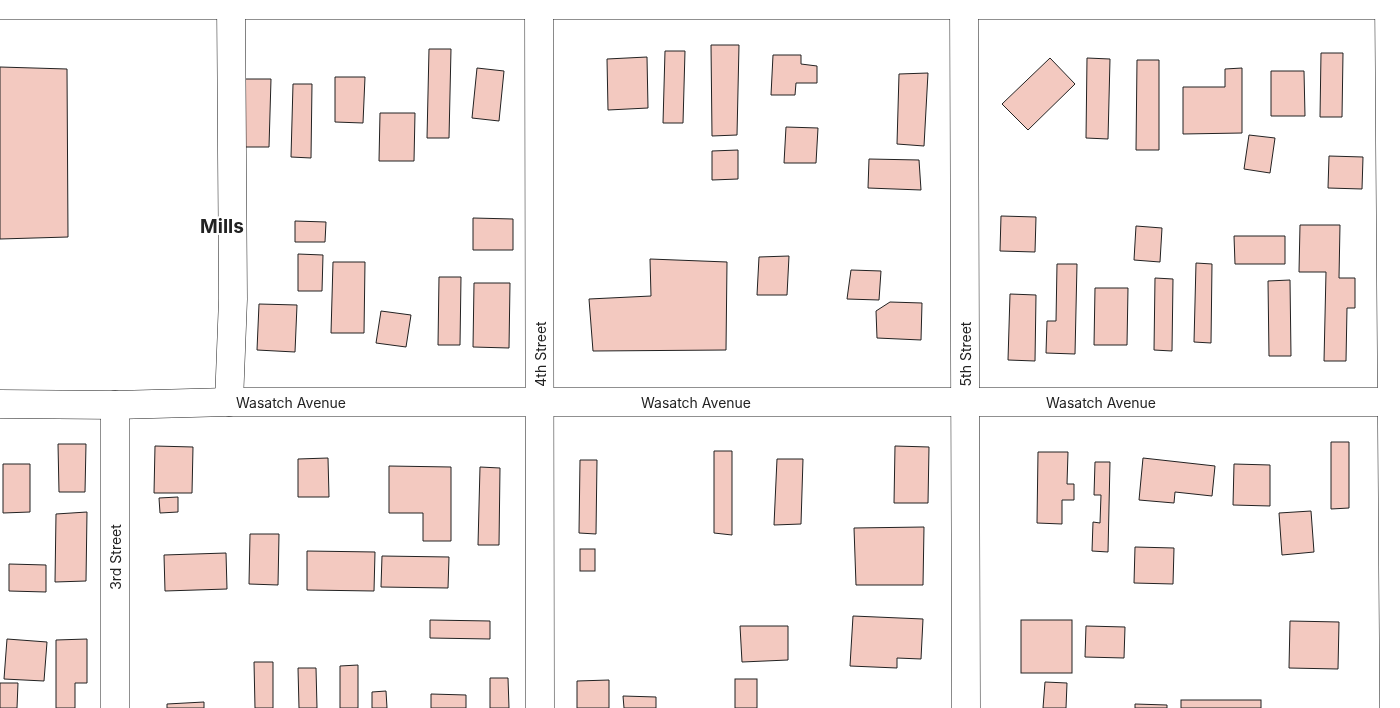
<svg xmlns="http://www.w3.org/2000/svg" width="1400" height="708" font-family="Inter,sans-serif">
<rect width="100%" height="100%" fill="#fff"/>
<g fill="#f3c9c0" stroke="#222">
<path d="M711,45H739L737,135L712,136Z"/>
<path d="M429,49H451L449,138H427Z"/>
<path d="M665,51H685L683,123H663Z"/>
<path d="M1321,53H1343L1342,117H1320Z"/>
<path d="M773,55H801V64L817,66V83H796L795,95H771Z"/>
<path d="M647,57L648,108L608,110L607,59Z"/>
<path d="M1050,58L1075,84L1028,130L1002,104Z"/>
<path d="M1087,58L1110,59L1108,139L1086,138Z"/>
<path d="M1137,60H1159V150H1136Z"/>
<path d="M0,67L67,69L68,237L0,239Z"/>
<path d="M477,68L504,71L499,121L472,118Z"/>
<path d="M1242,68V133L1183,134V87H1225V69Z"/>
<path d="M1271,71H1304L1305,116H1271Z"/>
<path d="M928,73L924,146L897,144L899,74Z"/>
<path d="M335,77H365L363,123L335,122Z"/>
<path d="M245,79H271L269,147H244Z"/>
<path d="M293,84H312L311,158L291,157Z"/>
<path d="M380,113H415L414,161H379Z"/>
<path d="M786,127L818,128L816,163H784Z"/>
<path d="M1249,135L1275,138L1270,173L1244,169Z"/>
<path d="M738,150V179L712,180V151Z"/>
<path d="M1329,156L1363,157L1362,189L1328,188Z"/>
<path d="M869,159L919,160L921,190L868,188Z"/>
<path d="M1001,216L1036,217L1035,252L1000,251Z"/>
<path d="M473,218L513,219V250H473Z"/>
<path d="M295,221L326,222L325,242H295Z"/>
<path d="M1300,225H1340L1339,278H1355V308H1347L1346,361H1324L1326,272H1299Z"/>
<path d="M1136,226L1162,228L1160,262L1134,260Z"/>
<path d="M1234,236H1285V264H1235Z"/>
<path d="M298,254L323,255L322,291H298Z"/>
<path d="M789,256L787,295H757L759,257Z"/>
<path d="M650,259L727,262L726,350L593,351L589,299L651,296Z"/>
<path d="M333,262H365L364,333H331Z"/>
<path d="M1196,263L1212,264L1211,343L1194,342Z"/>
<path d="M1057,264H1077L1075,354L1046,353L1047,321H1056Z"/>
<path d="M851,270L881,271L879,300L847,299Z"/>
<path d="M439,277H461L460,345H438Z"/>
<path d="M1155,278L1173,279L1172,351L1154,350Z"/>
<path d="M1290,280L1291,356H1269L1268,281Z"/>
<path d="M474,283H510L509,348L473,347Z"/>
<path d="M1095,288H1128L1127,345H1094Z"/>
<path d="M1010,294L1036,295L1035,361L1008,360Z"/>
<path d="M890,302L922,303L921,340L877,338L876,311Z"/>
<path d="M259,304L297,305L295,352L257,350Z"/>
<path d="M381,311L411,315L406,347L376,343Z"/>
<path d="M1331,442H1349V508L1331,509Z"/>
<path d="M58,444H86L85,492H59Z"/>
<path d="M155,446L193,447L192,493H154Z"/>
<path d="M895,446L929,447L928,503H894Z"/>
<path d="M714,451H732V535L714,533Z"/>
<path d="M1038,452H1068L1067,484H1074V500H1062V524L1037,523Z"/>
<path d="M328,458L329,497H298V459Z"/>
<path d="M1143,458L1215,466L1212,496L1175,492L1174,503L1139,500Z"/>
<path d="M777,459H803L801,524L774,525Z"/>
<path d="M580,460H597L596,534L579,533Z"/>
<path d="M1095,462H1110L1108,552L1092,551L1093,522L1100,523L1101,495H1094Z"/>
<path d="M3,464H30V512L3,513Z"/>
<path d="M1234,464L1270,465V506L1233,505Z"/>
<path d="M389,466L451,467V541H423V513H389Z"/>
<path d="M480,467L500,468L499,545H478Z"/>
<path d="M178,497V512L160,513L159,498Z"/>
<path d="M1311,511L1314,552L1282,555L1279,513Z"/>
<path d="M87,512L86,581L55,582L56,514Z"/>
<path d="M924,527L923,585H856L854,528Z"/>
<path d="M250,534H279L278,585L249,584Z"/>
<path d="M1135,547L1174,548L1173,584L1134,583Z"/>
<rect x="580" y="549" width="15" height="22"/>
<path d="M307,551L375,552L374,591L307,590Z"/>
<path d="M226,553L227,589L165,591L164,555Z"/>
<path d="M382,556L449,557L448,588L381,587Z"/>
<path d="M9,564L46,565V592L9,591Z"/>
<path d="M853,616L923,619L921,659L897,658V668L850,666Z"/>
<path d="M430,620L490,621V639L430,638Z"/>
<rect x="1021" y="620" width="51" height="53"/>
<path d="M1290,621L1339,622L1338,669L1289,668Z"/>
<path d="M740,626H788V660L742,662Z"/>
<path d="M1086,626L1125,627L1124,658L1085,657Z"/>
<path d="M7,639L47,642L44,681L4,679Z"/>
<path d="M87,639V683H75V708H56V640Z"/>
<path d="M254,662H273V708H255Z"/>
<path d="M358,665V708H340V666Z"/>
<path d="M298,668H316L317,708H299Z"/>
<path d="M490,678H508L509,708H490Z"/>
<rect x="735" y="679" width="22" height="29"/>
<path d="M609,680V708H577V681Z"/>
<path d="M1045,682L1067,683L1066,708H1043Z"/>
<path d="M0,683H18L17,708H0Z"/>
<path d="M386,691L387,708H372V692Z"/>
<path d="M431,694L466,695V708H431Z"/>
<path d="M623,696L656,697V708H624Z"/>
<rect x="1181" y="700" width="80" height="8"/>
<path d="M204,702V708H167V704Z"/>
<path d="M1135,704L1167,705V708H1135Z"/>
</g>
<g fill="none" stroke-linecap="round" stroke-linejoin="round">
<g stroke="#222" stroke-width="29">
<g id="minor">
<path d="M539,0L540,708"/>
<path d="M964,0L966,708"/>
<path d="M1389,0L1394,708"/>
<path d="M0,5H1400"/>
<path d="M229,402L233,299L231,5"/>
<path d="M0,404L115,405L229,402H1392"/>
<path d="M115,405V708"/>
</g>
</g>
<use href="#minor" stroke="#fff" stroke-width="28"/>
</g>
<g text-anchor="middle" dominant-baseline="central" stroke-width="4" stroke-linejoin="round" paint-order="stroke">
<g font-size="14" fill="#222" stroke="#fff">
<text transform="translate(540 354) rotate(-90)">4th Street</text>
<text transform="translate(965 354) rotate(-90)">5th Street</text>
<text x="291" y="402">Wasatch Avenue</text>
<text x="696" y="402">Wasatch Avenue</text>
<text x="1101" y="402">Wasatch Avenue</text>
<text transform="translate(115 557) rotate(-90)">3rd Street</text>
</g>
<g font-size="19" font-weight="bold" fill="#222" stroke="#fff">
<text x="222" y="226">Mills</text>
</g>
</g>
</svg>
